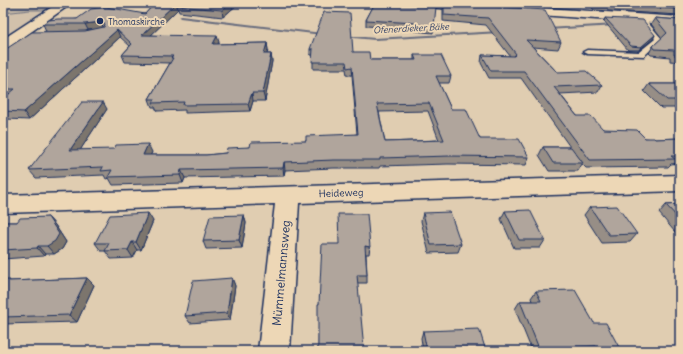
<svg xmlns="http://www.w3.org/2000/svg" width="683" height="354" font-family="Delius,sans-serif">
<rect width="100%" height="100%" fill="#e0cdb1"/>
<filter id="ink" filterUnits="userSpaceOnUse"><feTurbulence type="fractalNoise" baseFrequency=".025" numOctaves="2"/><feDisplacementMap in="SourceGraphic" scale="8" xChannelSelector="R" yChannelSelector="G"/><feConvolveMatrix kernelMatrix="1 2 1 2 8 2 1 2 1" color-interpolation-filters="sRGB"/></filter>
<g filter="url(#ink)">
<path fill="#d2c1ab" d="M30,10H48L3,37V13Z"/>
<path fill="#c3b6a4" stroke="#6f7281" d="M3,3H46L55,5L48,10H30L3,13Z"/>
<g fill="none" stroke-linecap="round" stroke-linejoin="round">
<g fill="#676c7e" fill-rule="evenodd">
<path d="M50,3H57L59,4L57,5Z"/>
<path d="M181,16L322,33L324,34L322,35L180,18L179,17Z"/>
<path d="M616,24H617V26L547,30L545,29L547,28Z"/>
<path d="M500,31L502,32L501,33L375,40L343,37L341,36L343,35L375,38Z"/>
</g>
<g stroke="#1b2f5e" stroke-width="3">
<path id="service" d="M641,16L643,17L662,39L644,56L587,54L583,52L587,50L639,52L655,39L638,18Z"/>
</g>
<g stroke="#1b2f5e" stroke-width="3">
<g id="minor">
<path d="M58,3H72L8,48L3,49V39Z"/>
<path d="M411,3H466L477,5L479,7L477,9L473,11L417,6L413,5Z"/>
<path d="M516,6L680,17V25L512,13L510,10L512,7Z"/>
<path d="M680,175V191L299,203L290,351H258L275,204L3,213V195Z"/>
</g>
</g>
<use href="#service" fill="#edd7b6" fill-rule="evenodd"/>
<use href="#minor" fill="#edd7b6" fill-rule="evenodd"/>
</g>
<g fill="#978e86" stroke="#1b2f5e" fill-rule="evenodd">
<path d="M155,3H239L223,17L179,12L178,9L151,35L219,42L218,44L267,43L268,50L267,54H271L272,61L265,101H253L250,111L185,113V110L157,111L155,107H152L149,99L170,63L125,62L122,55L130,46L120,37L29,120L6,119L3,115V99L7,96H3V51L46,31L43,24L77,19L145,14Z"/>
<path d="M375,3L434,26L433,33L414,31V29L366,26V20Z"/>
<path d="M444,3L561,42L558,49L533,47L557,72L602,85L598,92L560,94L577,116L603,129L645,138L655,139L680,138V163L671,164L668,167L586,168L582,164L578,171H549L539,155L543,147H570L521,78H489L481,63L482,55L510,56L486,25L443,21V9Z"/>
<path d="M492,3H549V5H538V6Z"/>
<path d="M552,3H680V15L594,10L590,5Z"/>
<path d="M605,18L655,35L653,39L639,50H628L604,21Z"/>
<path d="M655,18L680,20V62L670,61V57L651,55L649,53L653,46L662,38L651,24Z"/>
<path d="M310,49L353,52L370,60H414V55L451,76L449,83H439L451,109L480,139L529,157L526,165L448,164L380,166L379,168H334L285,170L284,176L185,178L183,183L113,185L109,178L106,179L104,175L36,178L29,170L107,109L80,150L152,152L150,155H206L226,153L250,147L306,141L357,134L352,75H347L346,69H313V55H310ZM428,111L439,140L385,142L379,112Z"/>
<path d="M649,84H680V108H661L644,91Z"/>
<path d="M680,204V238L659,213L666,205Z"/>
<path d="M590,207L637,234L630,242L602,243L584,215Z"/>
<path d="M505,211L545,240L540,248H514L501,219Z"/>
<path d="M423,213L461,244L458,252L429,253L421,221Z"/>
<path d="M244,215L246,223L242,248L206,249L203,241Z"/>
<path d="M48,217L55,225L66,242L62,249L54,254H45L44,256L3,259V222H17Z"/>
<path d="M153,221L141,250H137L133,258L111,259L105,251H101L95,243Z"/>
<path d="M339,244L370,247L369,254H366L367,275V283H357L363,351H318L319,304Z"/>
<path d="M87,278L94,285L77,322L3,324V280L11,281Z"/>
<path d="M232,278L235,286L230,320L190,323L185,316Z"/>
<path d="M536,291L594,323L621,351H532L515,309L520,301H532L531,298Z"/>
<path d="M423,331L486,351H423L421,338Z"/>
</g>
<g fill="#7b746d" stroke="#1b2f5e">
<path d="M176,3H178L177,6L178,9L144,42L142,35Z"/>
<path d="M231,3H239L223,17L222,10Z"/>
<path d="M101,22L104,29L88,30L85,24Z"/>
<path d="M117,30L120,37L29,120L24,112Z"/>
<path d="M655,35L653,39L639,50L641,47Z"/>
<path d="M217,36L219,42L215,51L213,44Z"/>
<path d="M267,43L268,50L265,61L264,54Z"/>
<path d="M271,54L272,61L265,101L263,93Z"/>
<path d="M252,93L253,101L250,111L248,104Z"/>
<path d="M103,102L107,109L75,158L70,150Z"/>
<path d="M148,144L152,152L147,163L143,155Z"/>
<path d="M284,162L285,170L284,176L283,168Z"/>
<path d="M181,170L185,178L183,183L180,175Z"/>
<path d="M148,213L153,221L141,250L136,242Z"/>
<path d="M244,215L246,223L242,248L239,240Z"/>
<path d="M48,217L55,225L66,242L62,249L54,254L47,246Z"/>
<path d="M132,242L137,250L133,258L128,250Z"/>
<path d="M38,246L45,254L44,256L37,248Z"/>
<path d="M87,278L94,285L77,322L69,315Z"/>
<path d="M232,278L235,286L230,320L227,313Z"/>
</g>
<g fill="#b0a59c" stroke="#1b2f5e" fill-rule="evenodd">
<path d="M155,3H176L142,35L217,36L213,44L267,43L264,54H271L263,93H252L248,104L183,105L184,102L153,103L155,99H149L173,58H171L173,56L122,55L132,44L117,30L24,112L3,111V109L7,106H3V99L15,89H3V51L32,32L85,31L104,27L105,24L101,22L85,24H43L49,20L58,19H77L91,9L106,7L145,14Z"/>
<path d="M177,3H231L222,10L177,6Z"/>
<path d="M375,3H393L436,7L434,26L415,25V23L366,20Z"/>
<path d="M444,3L545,10L561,42L526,40L557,72L586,71L602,85L554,87L577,116H591L603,129L637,130L645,138H654L655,139L680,138V156H671L675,159L590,160L524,71H491L482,55L514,56L516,54L488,18L444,15Z"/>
<path d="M596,3H680V9L596,4Z"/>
<path d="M324,12L350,13L353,52H369L370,60H416L414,55H441L451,76H436L451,109H466L480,139H519L529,157L450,156L380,158V160H334L284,162L283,168L181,170L180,175L108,177L112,170L101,171L103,167L29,170L82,102H103L70,150L114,149L116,145L148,144L143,155H206L226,153L227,148L250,147L251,142L306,141V136L358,134L352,67L347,68L346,62H312L313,49H310ZM429,103L444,140L385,142L377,104Z"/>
<path d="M605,18L643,20L655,35L641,47L631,46Z"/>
<path d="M655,18L680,20V55H674V50L655,49L653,46L667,33Z"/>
<path d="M649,84H680V100H667Z"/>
<path d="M543,147H571L583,163H553Z"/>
<path d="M680,204V220L666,205Z"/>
<path d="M617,206L637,234L609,235L590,207Z"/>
<path d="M530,210L545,240H519L505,211Z"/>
<path d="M450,212L461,244L431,245L423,213Z"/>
<path d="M148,213L136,242H132L128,250L105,251L109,243H95L110,215Z"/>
<path d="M338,214H367L370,247L365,246L367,275H357L364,349L318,351V304H319L322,244H339Z"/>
<path d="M244,215L239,240L203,241L210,216Z"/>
<path d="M48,217L59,234L55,241L47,246H38L37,248L3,250V222H17L20,218Z"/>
<path d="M87,278L69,315L3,317V280H10L9,281Z"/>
<path d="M232,278L227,313L185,316L193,281Z"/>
<path d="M575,290L594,323H606L621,351H598L596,346L560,348L561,351H540L520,301H541L536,291Z"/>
<path d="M479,329L486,351H427L423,331Z"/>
</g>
</g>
<circle fill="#1b2f5e" stroke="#edd7b6" stroke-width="1.5" cx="100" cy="21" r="4"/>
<g text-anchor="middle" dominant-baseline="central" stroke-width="4" stroke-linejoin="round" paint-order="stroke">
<g font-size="9" fill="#1b2f5e" stroke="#edd7b6" text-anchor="start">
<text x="108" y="21">Thomaskirche</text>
</g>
<g font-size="9" font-style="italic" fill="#344369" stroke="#edd7b6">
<text transform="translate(411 28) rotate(-3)">Ofenerdieker Bäke</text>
</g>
<g font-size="10" fill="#1b2f5e" stroke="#edd7b6">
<text transform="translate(341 193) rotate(-2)">Heideweg</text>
</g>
<g font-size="12" fill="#1b2f5e" stroke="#edd7b6">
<text transform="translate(281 273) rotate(-85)">Mümmelmannsweg</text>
</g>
</g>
<rect width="683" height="354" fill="none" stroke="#edd7b6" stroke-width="16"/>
<rect x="8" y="8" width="667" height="338" fill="none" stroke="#1b2f5e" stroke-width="1.5" filter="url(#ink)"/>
</svg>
